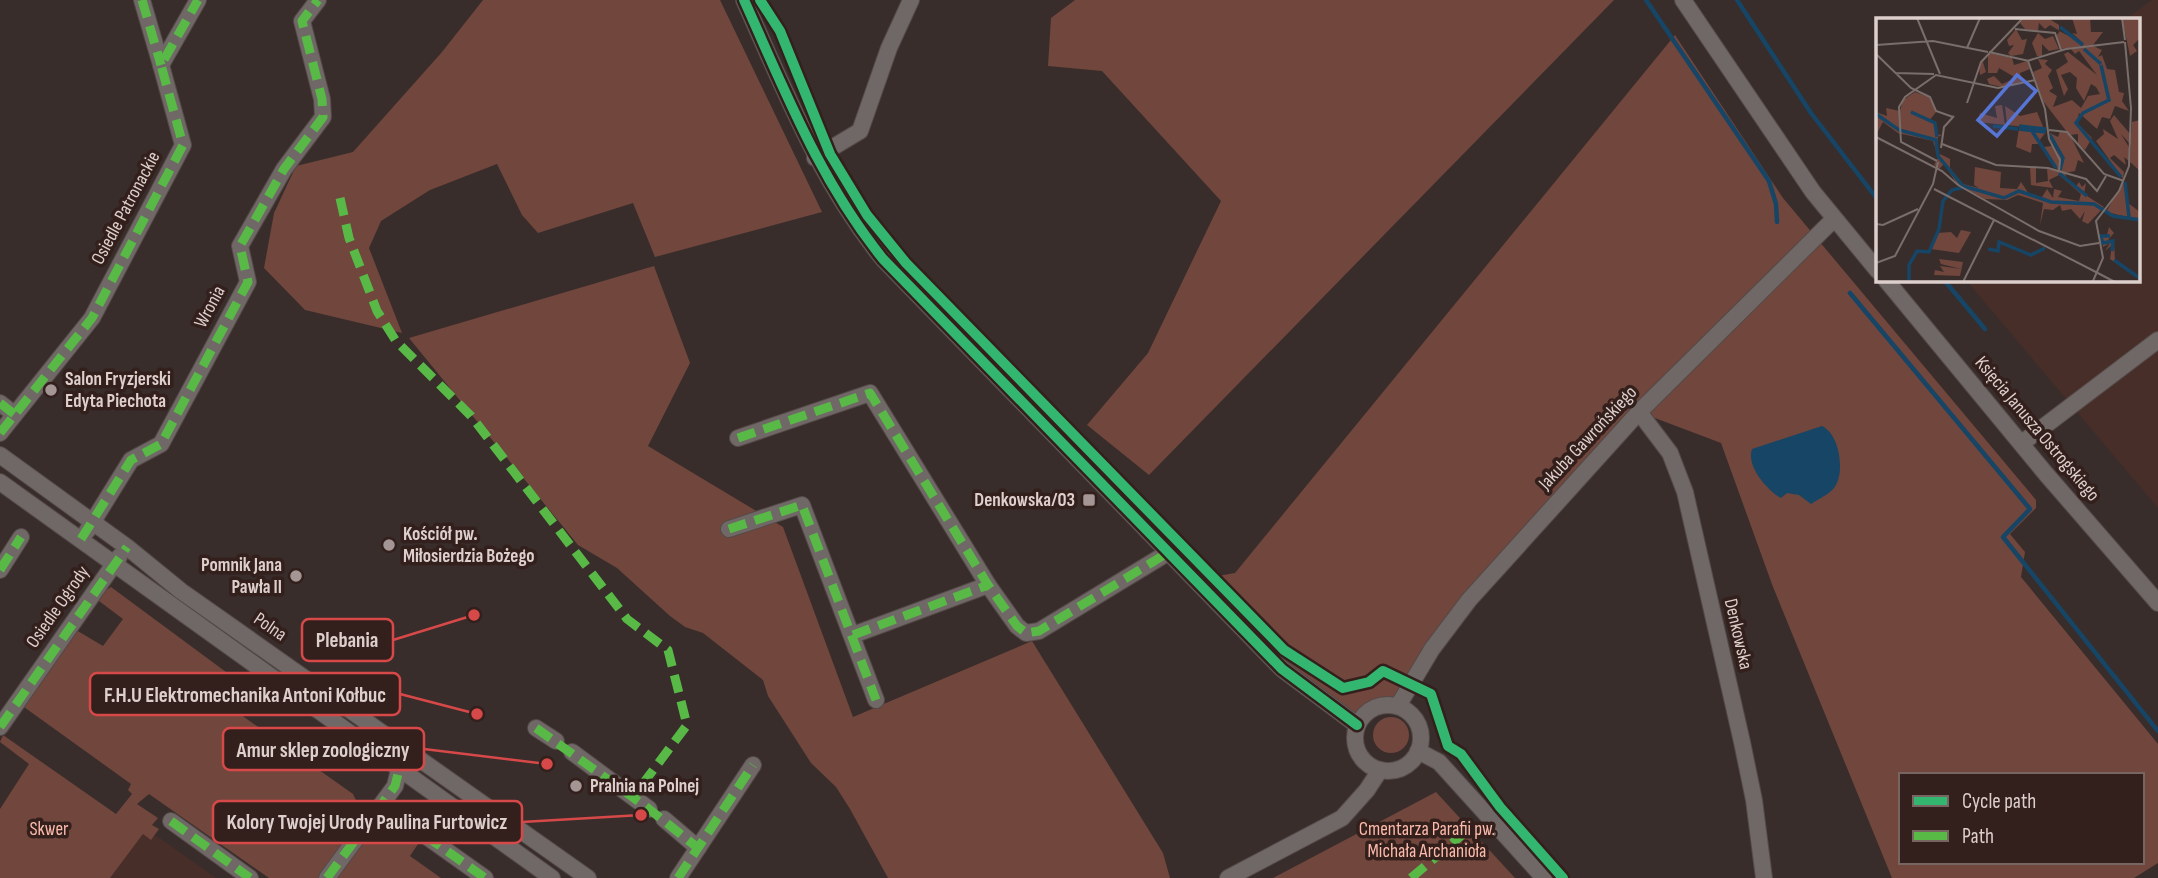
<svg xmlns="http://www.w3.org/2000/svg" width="2158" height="878" font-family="'Sofia Sans Condensed',sans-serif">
<rect width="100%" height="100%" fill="#382d2b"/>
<g fill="#472e28">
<path d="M2152,0H2158V508L1966,280H2139V19H2126Z"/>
<path d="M143,834L151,839L154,835L161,839L216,878H110Z"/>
</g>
<g fill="#70463d" fill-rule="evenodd">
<path d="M483,0H720L822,212L655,257L633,203L538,233L522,215L497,164L430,190L381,221L369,248L402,333L305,310L264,268L274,213L296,166L353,152L442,52Z"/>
<path d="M1075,0H1614L1149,475L1087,425L1148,353L1221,201L1102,71L1048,66L1051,18Z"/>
<path d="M1675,35L1783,198L2036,500V508L2010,534L2025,552L2021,577L2158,744V863L2134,878H1892L1773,587L1721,443L1639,412L1469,600L1398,706L1373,708L1357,725L1333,708L1195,580L1235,573ZM1901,775H2142V862H1901Z"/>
<path d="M654,266L690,363L648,446L783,527L853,717L1032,641L1163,853L1170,878H888L850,809L836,787L811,763L768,696L763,680L703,633L685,627L670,616L617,568L578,545L409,338Z"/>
<path d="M111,587L226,672L213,695L353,794L362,813L361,820L318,878H269L149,794L137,804L158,818L152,825L159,829L151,840L143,834L110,878H0V809L29,764L0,742L3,735L116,814L132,794L128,790L131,784L17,702L71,627L103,646L123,619L99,601L103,592Z"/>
<circle cx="1391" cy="735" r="18"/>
<path d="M1436,792L1515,878H1273Z"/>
<path d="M382,820L418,844L410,856L441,878H327L370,822Z"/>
</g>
<path fill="#164565" d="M1822,426C1839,434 1844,467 1837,483C1833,493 1820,498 1811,504L1799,495L1787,493L1781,498C1767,490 1746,466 1752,449Z"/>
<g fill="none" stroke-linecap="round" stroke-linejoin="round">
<g stroke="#164565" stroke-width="4.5">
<path d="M1646,0L1769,181L1776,204L1777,222"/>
<path d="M1737,0L1811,113L1878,200"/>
<path d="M1944,280L1985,329"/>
<path d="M1850,293L2030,509L2003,537L2158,731"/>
</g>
<g stroke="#544a48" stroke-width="18">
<g id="minor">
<path d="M142,0L161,65"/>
<path d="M744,0C786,93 819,179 883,259L1282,669L1357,725"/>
<path d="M1683,0L1813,192L1878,271"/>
<path d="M815,158L860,131L889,48L911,0"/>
<path d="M1886,280L2046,474L2158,603"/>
<path d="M0,403L14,414"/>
<path d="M1639,412L1670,453L1685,492L1742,742L1754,800L1764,878"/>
<path d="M0,433L92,318L183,145L161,65L198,0"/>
<path d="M738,438L870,393L988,585L1017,626L1026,633L1039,631L1169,552"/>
<path d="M2022,443L2158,340"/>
<path d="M0,455L127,547L181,591L588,878"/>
<path d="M0,482L552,878"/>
<path d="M729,529L802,505L876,700"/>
<path d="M87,531L131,460L161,444L248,282L240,246L284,169L323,117L322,99L302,21L318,0"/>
<path d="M0,570L21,537"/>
<path d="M853,635L988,585"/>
<circle cx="1388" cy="738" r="33"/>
<path d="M1398,706L1432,649L1469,600L1639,412L1834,219"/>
<path d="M0,727L119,557"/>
<path d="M536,728L556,741"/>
<path d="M1418,751L1439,762L1544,878"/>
<path d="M572,752L649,809"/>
<path d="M377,812L423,834L485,878"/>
<path d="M664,819L698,848"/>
<path d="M171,821L250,878"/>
<path d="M327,878L395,786L399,770"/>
<path d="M678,878L753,765"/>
<path d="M1228,878L1342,818L1367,790L1380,770"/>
</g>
</g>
<use href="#minor" stroke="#706866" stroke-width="16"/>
<g stroke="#58b947" stroke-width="9" stroke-dasharray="18 9" stroke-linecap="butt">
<path d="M142,0L161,65"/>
<path d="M340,198L349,238L377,311L396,341L471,416L627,619L668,650L687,725L633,797"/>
<path d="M0,403L14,414"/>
<path d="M0,433L92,318L183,145L161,65L198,0"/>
<path d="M738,438L870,393L988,585L1017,626L1026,633L1039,631L1169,552"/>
<path d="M729,529L802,505L876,700"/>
<path d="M81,539L131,460L161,444L248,282L240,246L284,169L323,117L322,99L302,21L318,0"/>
<path d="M0,570L21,537"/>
<path d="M853,635L988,585"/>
<path d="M0,727L127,547"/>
<path d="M536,728L649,809L698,848"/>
<path d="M377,812L423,834L485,878"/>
<path d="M171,821L250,878"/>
<path d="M327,878L395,786L399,770"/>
<path d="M678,878L753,765"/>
<path d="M1411,878L1470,828"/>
</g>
<g stroke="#331f1b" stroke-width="15">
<g id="cycleway">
<path d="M744,0C786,93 819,179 883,259L1282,669L1357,725"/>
<path d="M760,0L780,31L830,154L867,215L906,263L1284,650L1343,688L1369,682L1383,671L1431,694L1448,746L1461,754L1500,807L1563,878"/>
</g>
</g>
<use href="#cycleway" stroke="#33b770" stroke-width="10"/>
</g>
<g fill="#a39694" stroke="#331f1b" stroke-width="2.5">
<circle cx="51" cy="390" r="7"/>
<rect x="1082" y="493" width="14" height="14" rx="3.5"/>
<circle cx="389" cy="545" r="7"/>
<circle cx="296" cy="576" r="7"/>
<circle cx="576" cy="786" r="7"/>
</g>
<g text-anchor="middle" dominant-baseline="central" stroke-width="7" stroke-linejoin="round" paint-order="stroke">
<g font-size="19" fill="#ddcfcc" stroke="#331f1b">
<text transform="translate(126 208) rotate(-62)">Osiedle Patronackie</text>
<text transform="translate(210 307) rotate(-62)">Wronia</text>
<text transform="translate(2037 429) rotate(50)">Księcia Janusza Ostrogskiego</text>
<text transform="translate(1588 438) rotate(-47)">Jakuba Gawrońskiego</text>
<text transform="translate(58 607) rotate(-55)">Osiedle Ogrody</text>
<text transform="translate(270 627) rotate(34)">Polna</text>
<text transform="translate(1738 634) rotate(77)">Denkowska</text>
</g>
<g font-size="19" font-weight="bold" fill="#ddcfcc" stroke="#331f1b" text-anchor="start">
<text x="65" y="379">Salon Fryzjerski<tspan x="65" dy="22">Edyta Piechota</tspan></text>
<text x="1075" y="500" text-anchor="end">Denkowska/03</text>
<text x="403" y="534">Kościół pw.<tspan x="403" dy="22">Miłosierdzia Bożego</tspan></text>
<text x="282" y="565" text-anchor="end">Pomnik Jana<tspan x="282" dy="22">Pawła II</tspan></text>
<text x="590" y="786">Pralnia na Polnej</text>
</g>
<g font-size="19" fill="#fbbaab" stroke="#331f1b">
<text x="49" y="829">Skwer</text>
<text x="1427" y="829">Cmentarza Parafii pw.<tspan x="1427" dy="22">Michała Archanioła</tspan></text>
</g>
</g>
<g transform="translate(1876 18)">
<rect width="264" height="264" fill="#382d2b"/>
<path d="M148,0H172L183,7V13L207,25L196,15L201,16L196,0H214L215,14H227L217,27L185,31L180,18L184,13L174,7L169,11L163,5L162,13L149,11L144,5ZM246,0H264V20L257,27L261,33L254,38ZM140,11L146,22L151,21L147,36L135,38L132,35L138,27L133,28L131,22ZM162,15L169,21L177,18L183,31L173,33L166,26V38H161L156,25ZM217,28L226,32L222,39L226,37L231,51L239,52L243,74L248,75L246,83L253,93L239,88L234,101L226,99L221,111L203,95L201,105L216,120L209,132L202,126V116L194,117L208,145L202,142L199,153L189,155L192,164L199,170L203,164L206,169L210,165L208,176L228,189L212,206L206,203L209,193L204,201L195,191L186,193L184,187L177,192L168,191L164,207L167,185L142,177L131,182L109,181L81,166L68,146L63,151L58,147L64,136L74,141V150L87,166L103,170L98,167L99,149L125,154L124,170L141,171L145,164L153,176L166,179L171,171L177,180L178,171L186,173L182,179L203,183L205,176L183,157L173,162L177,170L155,167L154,150H160V165L172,163L171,151L184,153L185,143L174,115L182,119L184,113L191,114L167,83L157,54L166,50L162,41L172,42L169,46L176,52L172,58L177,70L173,73L181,78L177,89L196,82L205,90L212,78L224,76L220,69L215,66L208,83L200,70L201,60L194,54L185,57L192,71L188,78L180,52L192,44L188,36L192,34L221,57L203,33L199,36L195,31ZM113,35L136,40L138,47L151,43L154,51L144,55L146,64L126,69L113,66L111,61L118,58L126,66L140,60L123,50L121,55H112V37L107,44L110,54L104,57L103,48ZM39,74L53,79L60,94L53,103L59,105L60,116L66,117L62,119V139L57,123L22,115L7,104L0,117V94L11,98L10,90L24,93L27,82ZM126,87L129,107L102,104L104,95L121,100L119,88ZM129,88L144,98L161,94L168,111L131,107ZM238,97L255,117L256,104L264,102V153L254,144L255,127L245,116L254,131L253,143L248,139L250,147L238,137L234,140L248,154L247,161L220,123L228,116L227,111L242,121L234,103ZM143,111L170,114L163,123L167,129L176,128L184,142L182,152L164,126H156L155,135L140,129ZM248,163L252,185L264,194V202L230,194ZM233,209L238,215L232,222L238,224L239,241L264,262L234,241L236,227L229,233L234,225L227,229L224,217H231ZM85,212L95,214L83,235L55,231L61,215L75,214L81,220ZM63,241L87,244L84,258L58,257L59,252L68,254L64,248L85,251L65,246Z" fill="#70463d"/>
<path fill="none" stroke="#164565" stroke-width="3.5" d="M184,9L207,27M208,31L225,46M225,47L233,82L207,95L200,105L245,159M35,94L59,105L61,119M0,96L23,112L60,122L62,138L87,168L128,180L143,173L175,184L218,186L237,198L265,202M117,108L142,111M143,108L170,111M143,111L170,114M156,113L180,150M174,117L187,140L184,152M183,155L211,178M249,164L253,199M234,218H224L227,225L237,223L236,233M112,231L122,233L123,224L155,237L169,230M238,242L265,261M33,264V247L41,233L53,234L63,211L67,183L76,172L89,169"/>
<path fill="none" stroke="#7a6e6b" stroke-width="2" d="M41,0L64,56M246,0L249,22M139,11L179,15L185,32M0,27L57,23L112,34M91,30L104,0M113,34L153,43M0,36L35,70L54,79L60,93L77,99M151,43L190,31L248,24M152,43L169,91L173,121L184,142L183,153M19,55L58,56M91,85L105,44L147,0M173,112L191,114L228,156L248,163M0,119L66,153L82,167L163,213L204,228L223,225M69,127L66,126L120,147L172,150L210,161L221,173L230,158M65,130L68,109L78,98M61,143L25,124L23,89L29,79L60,57L122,70L159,62M58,171L216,252M0,206L7,207L42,191M0,245L19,238L57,166L62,144M216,252L239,264M217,263L227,240L220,203L243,173L253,148L255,90L249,24M87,264L118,202"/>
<path fill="#5775d4" fill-opacity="0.15" stroke="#5775d4" stroke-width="3.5" d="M141,57L160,73L121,118L102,102Z"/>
<rect width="264" height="264" fill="none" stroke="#ddcfcc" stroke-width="3.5"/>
</g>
<path fill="none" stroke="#d74949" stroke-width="2.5" d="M474 615L393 640M477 714L400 694M547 764L424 749M641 815L522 822"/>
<g fill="#d74949" stroke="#331f1b" stroke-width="2.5">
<circle cx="474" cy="615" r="7"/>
<circle cx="477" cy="714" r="7"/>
<circle cx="547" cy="764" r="7"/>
<circle cx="641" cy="815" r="7"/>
</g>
<g fill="#331f1b" stroke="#d74949" stroke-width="2.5">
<rect x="302" y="619" width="91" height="42" rx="7"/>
<rect x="90" y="673" width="310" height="42" rx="7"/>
<rect x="223" y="728" width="201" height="42" rx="7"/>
<rect x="213" y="801" width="309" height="42" rx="7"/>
</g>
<g font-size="21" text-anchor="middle" font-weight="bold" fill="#ddcfcc">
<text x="347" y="647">Plebania</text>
<text x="245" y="702">F.H.U Elektromechanika Antoni Kołbuc</text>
<text x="323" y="757">Amur sklep zoologiczny</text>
<text x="367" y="829">Kolory Twojej Urody Paulina Furtowicz</text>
</g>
<rect x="1899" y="773" width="245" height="91" fill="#331f1b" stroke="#776562" stroke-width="2"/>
<rect x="1913" y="796" width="35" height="10" fill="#33b770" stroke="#776562" stroke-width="2"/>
<text x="1962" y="808" font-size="21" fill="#ddcfcc">Cycle path</text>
<rect x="1913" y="831" width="35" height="10" fill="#58b947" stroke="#776562" stroke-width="2"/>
<text x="1962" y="843" font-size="21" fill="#ddcfcc">Path</text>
</svg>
